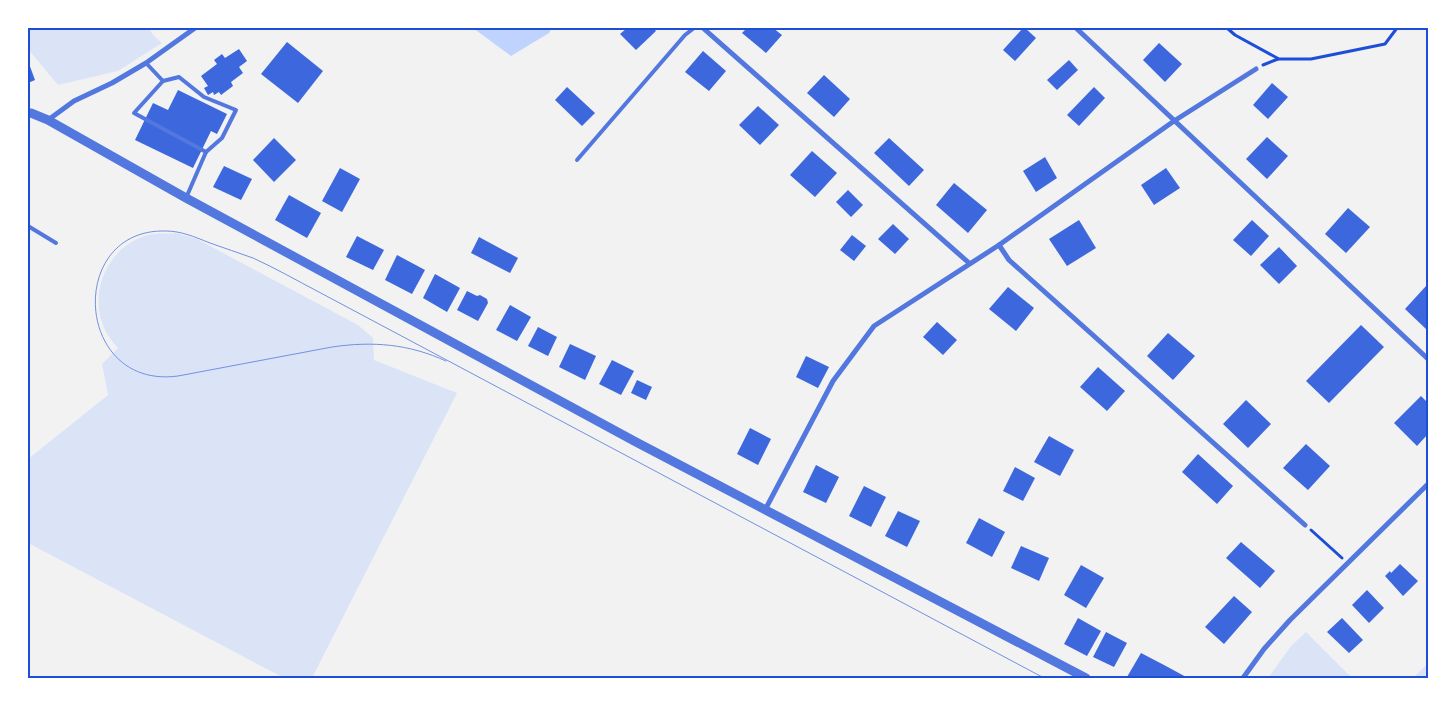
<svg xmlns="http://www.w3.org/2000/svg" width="1456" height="706" font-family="'PT Serif',serif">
<rect width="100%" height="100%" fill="#f2f2f2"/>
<g fill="#dbe4f7">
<path d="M28,28H148L155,37L162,43L118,71L58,85L28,49Z"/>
<path d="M176,233L197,239L358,325L373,338L374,360L457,393L312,678H284L28,543V459L108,395L102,364L118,348C112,341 106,334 103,325C88,287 112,242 152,234C160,233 168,234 176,233Z"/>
<path d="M1306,632L1352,678H1268L1291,646Z"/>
<path d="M1428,663V678H1413Z"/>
</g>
<path fill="#bfd3fe" d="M473,28H552L549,33L511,56Z"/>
<g fill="#3d67dc">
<path d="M627,28H653L656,31L636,50L620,34Z"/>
<path d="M747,28H773L782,35L766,53L742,33Z"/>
<path d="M1023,28H1025L1036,38L1015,61L1003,50Z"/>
<path d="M287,42L323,71L298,103L261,74Z"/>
<path d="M1159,43L1182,64L1165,82L1143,60Z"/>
<path d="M239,49L247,61L239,67L243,73L231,82L233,86L221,95L219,92L214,95L213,92L208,95L204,88L208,86L201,76L217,64L214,60L222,54L225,58Z"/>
<path d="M703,51L726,71L709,91L685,72Z"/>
<path d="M1069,60L1078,70L1057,90L1047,80Z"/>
<path d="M28,61L35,80L28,83Z"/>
<path d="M824,75L850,99L834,117L807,93Z"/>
<path d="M1272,83L1288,97L1268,119L1253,105Z"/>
<path d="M567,87L595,113L582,126L555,100Z"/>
<path d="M1094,87L1105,98L1079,126L1067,115Z"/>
<path d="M178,90L227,114L217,134L211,131L193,168L135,140L153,103L168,110Z"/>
<path d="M758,106L779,125L760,145L739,125Z"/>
<path d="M1267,137L1288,156L1267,179L1246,159Z"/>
<path d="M274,138L296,160L274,182L253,160Z"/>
<path d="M889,138L924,170L909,186L874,153Z"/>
<path d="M812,151L837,173L815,197L790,175Z"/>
<path d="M1045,157L1057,178L1036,192L1023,171Z"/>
<path d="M224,166L252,179L241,200L213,187Z"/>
<path d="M340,168L360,179L342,212L322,201Z"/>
<path d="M1166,168L1180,188L1154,205L1141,185Z"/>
<path d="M954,183L987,210L968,233L936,205Z"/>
<path d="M848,190L863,205L851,217L836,202Z"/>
<path d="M289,195L321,213L307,238L275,220Z"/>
<path d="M1348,208L1370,227L1346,253L1325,234Z"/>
<path d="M1079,220L1096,248L1067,266L1049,239Z"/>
<path d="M1252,220L1269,236L1251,256L1233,240Z"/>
<path d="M893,224L909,239L895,254L878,239Z"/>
<path d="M852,235L866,246L854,261L840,250Z"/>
<path d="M357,236L384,250L373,270L346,257Z"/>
<path d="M479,237L518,258L510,273L471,253Z"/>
<path d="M1279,247L1297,266L1279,284L1260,265Z"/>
<path d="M397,255L425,270L412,294L385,280Z"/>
<path d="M435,274L460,288L447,312L423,298Z"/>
<path d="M1426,286L1428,289V326L1426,329L1405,309Z"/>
<path d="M1008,287L1034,308L1016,331L989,309Z"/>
<path d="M467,291L477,296L480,295L487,299L488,303L478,321L457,310Z"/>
<path d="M510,305L531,317L517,341L496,330Z"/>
<path d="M937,322L957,340L943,355L923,337Z"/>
<path d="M1361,325L1384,347L1329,403L1306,381Z"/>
<path d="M538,327L557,337L548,356L528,346Z"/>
<path d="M1168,333L1195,356L1173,380L1147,356Z"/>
<path d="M570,344L596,356L585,380L559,367Z"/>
<path d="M806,356L829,367L818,388L796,377Z"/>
<path d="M612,360L634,371L621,395L599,384Z"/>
<path d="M1098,367L1125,391L1107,411L1080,387Z"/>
<path d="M637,380L652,387L646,400L631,393Z"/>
<path d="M1421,396L1428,403V434L1417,446L1394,423Z"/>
<path d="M1246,400L1271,424L1248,448L1223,424Z"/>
<path d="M750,428L771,439L758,465L737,454Z"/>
<path d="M1049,436L1074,450L1060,476L1034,462Z"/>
<path d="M1306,444L1330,466L1308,490L1283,468Z"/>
<path d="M1198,454L1233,486L1217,504L1182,472Z"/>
<path d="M816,465L839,477L826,503L803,492Z"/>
<path d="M1015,467L1035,478L1023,501L1003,491Z"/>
<path d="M864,486L886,497L871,527L849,516Z"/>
<path d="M898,511L920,521L907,547L885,536Z"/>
<path d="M979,518L1005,532L992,557L966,543Z"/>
<path d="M1241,542L1275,571L1260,588L1226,558Z"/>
<path d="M1021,546L1049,558L1039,581L1011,568Z"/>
<path d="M1400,564L1418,581L1403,596L1385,576L1390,571L1391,573Z"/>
<path d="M1081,565L1104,578L1086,608L1064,595Z"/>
<path d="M1367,590L1384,608L1369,623L1352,605Z"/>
<path d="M1234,596L1252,612L1224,644L1205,627Z"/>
<path d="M1078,618L1101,631L1087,656L1064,644Z"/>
<path d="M1342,618L1363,640L1349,653L1327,632Z"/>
<path d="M1106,632L1127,643L1114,667L1093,657Z"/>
<path d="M1141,653L1164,665L1188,678H1130L1127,677Z"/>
</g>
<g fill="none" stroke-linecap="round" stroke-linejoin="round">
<g stroke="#1d4ed8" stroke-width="3">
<path d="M1227,28L1235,35L1279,59H1311L1385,44L1397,28"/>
<path d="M1263,65L1278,59"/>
<path d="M1311,530L1342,558"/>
<path d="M1229,678H1231"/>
</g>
<g stroke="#5277de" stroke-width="4">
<path d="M146,63L163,81L134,113L206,152L186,198"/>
<path d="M163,81L179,77L204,97L236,110L222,138L206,152"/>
<path d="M577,160L685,35L694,28"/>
<path d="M28,226L56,243"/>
</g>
<g stroke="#5277de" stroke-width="5">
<path d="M703,28L969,263"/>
<path d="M1076,28L1428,359"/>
<path d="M48,120L74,101L112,83L146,63L195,28"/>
<path d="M999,245L1009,260L1305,525"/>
<path d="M765,510L833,381L874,326L999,245L1174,121L1256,69"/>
<path d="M1243,678L1264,649L1290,620L1428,484"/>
</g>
<path stroke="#5277de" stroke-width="9" d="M28,113H31L48,120L186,198L636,442L1086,678"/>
<path stroke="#7290e2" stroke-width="1" d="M446,361C409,344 373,341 332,347L178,376C74,390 66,228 166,231C181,231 195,237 210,243C224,248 239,253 253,258C275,268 296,280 317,291L1044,678"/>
</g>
<rect width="1456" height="706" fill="none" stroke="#ffffff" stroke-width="58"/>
<rect x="29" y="29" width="1398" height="648" fill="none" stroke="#1d4ed8" stroke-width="2"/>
</svg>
